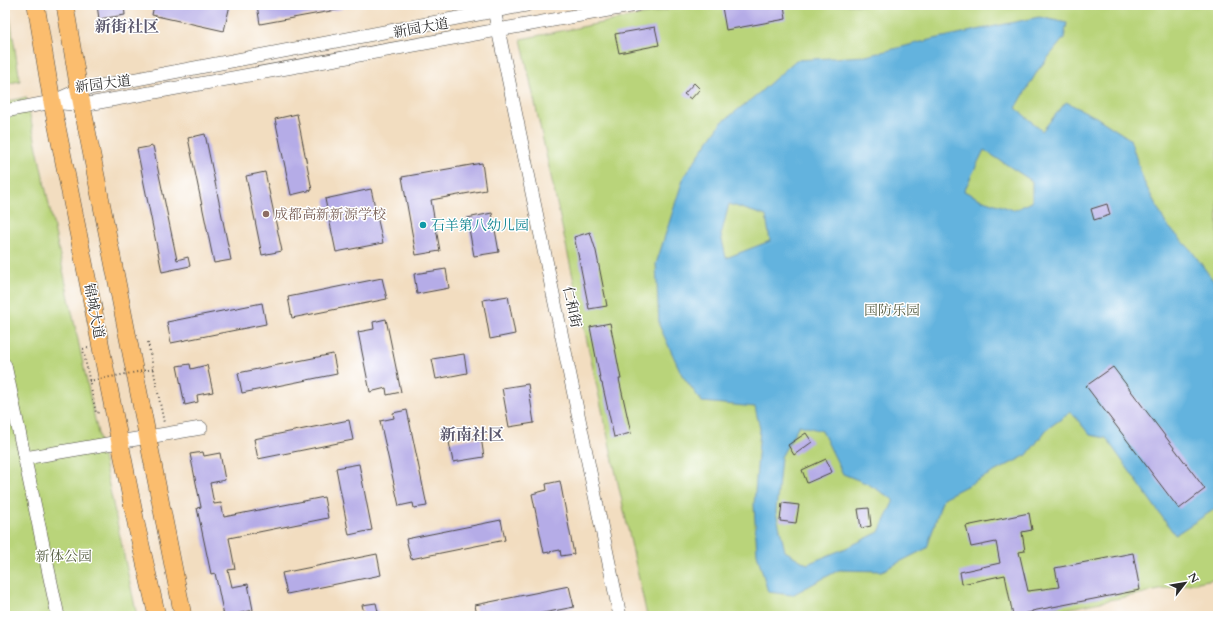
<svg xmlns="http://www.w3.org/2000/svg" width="1223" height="621" font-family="Cardo,'Noto Serif SC',serif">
<rect width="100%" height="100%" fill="#fff"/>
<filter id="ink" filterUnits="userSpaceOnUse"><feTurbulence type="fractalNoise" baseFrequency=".025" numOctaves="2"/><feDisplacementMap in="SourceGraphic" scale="8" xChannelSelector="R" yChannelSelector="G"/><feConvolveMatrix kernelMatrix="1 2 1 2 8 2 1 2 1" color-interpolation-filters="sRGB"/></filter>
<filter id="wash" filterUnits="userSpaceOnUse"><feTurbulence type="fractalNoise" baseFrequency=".012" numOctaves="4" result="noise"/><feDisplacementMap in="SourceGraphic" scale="16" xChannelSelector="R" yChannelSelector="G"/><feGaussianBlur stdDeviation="0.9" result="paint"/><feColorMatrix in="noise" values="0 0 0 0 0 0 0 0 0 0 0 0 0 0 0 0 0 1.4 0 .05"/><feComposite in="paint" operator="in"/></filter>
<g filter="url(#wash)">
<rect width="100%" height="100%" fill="#f2ddc0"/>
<g fill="#b9d47a" stroke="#728052">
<path d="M5,5H8L20,81L5,84Z"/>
<path d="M692,5H1218V578L1032,616H647L521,39Z"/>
<path d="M26,97L137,616H5V102Z"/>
</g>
<path fill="#64b3de" stroke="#486f84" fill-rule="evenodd" d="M1039,17L1067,23L1064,38L1038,70L1016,108L1042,131L1066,102L1096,117L1130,139L1144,182L1166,224L1191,250L1218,287V507L1175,535L1106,438L1090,435L1071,412L1047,429L1027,455L943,498L927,548L882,571L839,570L792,595L768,592L757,554L754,505L760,429L755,407L702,402L682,375L659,325L656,264L684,176L721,123L759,93L796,60L866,56L929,40ZM984,150L1032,181V202L1014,210L980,199L964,191ZM729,204L766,216L770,241L726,258L721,235ZM799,425L822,431L843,474L868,484L894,500L879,532L846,548L807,564L785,551L776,512L781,457Z"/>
<g id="blocks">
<g fill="#b5ace7">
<path d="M97,5H124L125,15L99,19Z"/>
<path d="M154,5H230L224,31L152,15Z"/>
<path d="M257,5H341L342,9L260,24Z"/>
<path d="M732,5H784L786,19L726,30L722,7Z"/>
<path d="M655,27L659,45L619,53L615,34Z"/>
<path d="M694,83L700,89L691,99L684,94Z"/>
<path d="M297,114L312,190L291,195L275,119Z"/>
<path d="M205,134L231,260L214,263L188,138Z"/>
<path d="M153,146L177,260L188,257L190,266L162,272L137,149Z"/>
<path d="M482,163L486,190L431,200L440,251L416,255L402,177Z"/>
<path d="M265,172L282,251L262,255L246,176Z"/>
<path d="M371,189L383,243L336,252L325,199Z"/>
<path d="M1107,204L1110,215L1094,220L1091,209Z"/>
<path d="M492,213L499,252L474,256L467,218Z"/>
<path d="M590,232L596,251L607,306L589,309L578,254L574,237Z"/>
<path d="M446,269L449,288L417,294L414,274Z"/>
<path d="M382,278L387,299L292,318L288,297Z"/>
<path d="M508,296L515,334L490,339L483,300Z"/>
<path d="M262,303L266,324L171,343L167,322Z"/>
<path d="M386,319L401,392L387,395L386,388L370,392L358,332L374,329L373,322Z"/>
<path d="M610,323L621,379H619L631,433L614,437L602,383H601L590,327Z"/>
<path d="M333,354L337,374L242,393L238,373Z"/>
<path d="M464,354L467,373L436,379L432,359Z"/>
<path d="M190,364L191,369L207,365L213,392L197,395L198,402L185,405L177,366Z"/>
<path d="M1113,367L1205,489L1179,509L1086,386Z"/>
<path d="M528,384L534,423L509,427L502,388Z"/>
<path d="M407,410L427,506L414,508L413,503L399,506L380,421L394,418L393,413Z"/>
<path d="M349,420L353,440L258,459L254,439Z"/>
<path d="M806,433L812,442L794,455L788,445Z"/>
<path d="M481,437L484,457L453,462L449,442Z"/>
<path d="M203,452L204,456L220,453L225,480L210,483L214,504L221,503L224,517L324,497L328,518L229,538L235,569L228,570L232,587L248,584L253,610L237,614L238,616H224L215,573L211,574L197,508L201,507L190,454Z"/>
<path d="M826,459L832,472L807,483L802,470Z"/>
<path d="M359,464L372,530L349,535L336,468Z"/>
<path d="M560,481L574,554L561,556L560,550L544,553L532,494L547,490L546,484Z"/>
<path d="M782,503L799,505L796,523L780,521Z"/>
<path d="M869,508L871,526L861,528L858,509Z"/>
<path d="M1029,513L1032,530L1022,532L1025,551L1019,552L1028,591L1059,587L1055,568L1133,553L1140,590L1032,611V612L1013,616L1005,575L962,584L960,572L1000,563L996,542L971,547L966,526Z"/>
<path d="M501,520L505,540L411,559L406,539Z"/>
<path d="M377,554L381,575L287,594L282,573Z"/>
<path d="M569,586L574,607L528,616H477L475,605Z"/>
<path d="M376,603L379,616H365L362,605Z"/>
</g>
</g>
</g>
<g filter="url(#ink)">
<use href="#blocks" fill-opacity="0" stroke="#494641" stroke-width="1"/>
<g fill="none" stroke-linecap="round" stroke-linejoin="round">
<g stroke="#494641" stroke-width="14">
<g id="minor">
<path d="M493,5L620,616"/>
<path d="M52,102L83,105L636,5"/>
<path d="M5,111L52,102L79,90L526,5"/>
<path d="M5,365L58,616"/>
<path d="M25,458L201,428"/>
</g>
</g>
<g stroke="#494641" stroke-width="18">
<g id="major">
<path d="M36,5L52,102L137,528L157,616"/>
<path d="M65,5L79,90L183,616"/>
</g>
</g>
<g stroke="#494641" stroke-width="2" stroke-dasharray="1 3" stroke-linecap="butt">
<path d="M148,342L164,423"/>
<path d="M88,348L83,349L96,413L100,412"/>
</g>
<use href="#minor" stroke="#fff" stroke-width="13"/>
<use href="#major" stroke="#fbbd6e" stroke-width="17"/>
<path stroke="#494641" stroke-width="2" stroke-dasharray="1 3" stroke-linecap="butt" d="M89,381L153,369"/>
</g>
</g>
<circle fill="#8d6e63" stroke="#fff" stroke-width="1.5" cx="266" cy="214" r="4"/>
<circle fill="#0f9aa8" stroke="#fff" stroke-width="1.5" cx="423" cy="225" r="4"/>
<g text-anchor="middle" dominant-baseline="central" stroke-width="3" stroke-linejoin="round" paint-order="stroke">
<g font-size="14" fill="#2b2b2b" stroke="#fff">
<text transform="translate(421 28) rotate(-10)">新园大道</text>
<text transform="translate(103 84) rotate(-7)">新园大道</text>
<text transform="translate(572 307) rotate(78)">仁和街</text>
<text transform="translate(94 311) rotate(79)">锦城大道</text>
</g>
<g font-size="14" fill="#785e54" stroke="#fff" text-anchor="start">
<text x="274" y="214">成都高新新源学校</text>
</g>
<g font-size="14" fill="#0d838f" stroke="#fff" text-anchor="start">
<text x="431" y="225">石羊第八幼儿园</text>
</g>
<g font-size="14" fill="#565e43" stroke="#fff">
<text x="892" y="310">国防乐园</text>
<text x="64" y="556">新体公园</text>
</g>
<g font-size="16" font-weight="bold" fill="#5b586d" stroke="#fff">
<text x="127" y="27">新街社区</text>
<text x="472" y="435">新南社区</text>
</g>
</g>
<rect width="1223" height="621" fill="none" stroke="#fff" stroke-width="20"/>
<g transform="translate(1185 583) rotate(59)" stroke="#ffffff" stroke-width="3" paint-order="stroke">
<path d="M0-3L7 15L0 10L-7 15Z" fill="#2b2b2b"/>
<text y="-6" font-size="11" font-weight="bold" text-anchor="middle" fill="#2b2b2b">N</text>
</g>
</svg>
